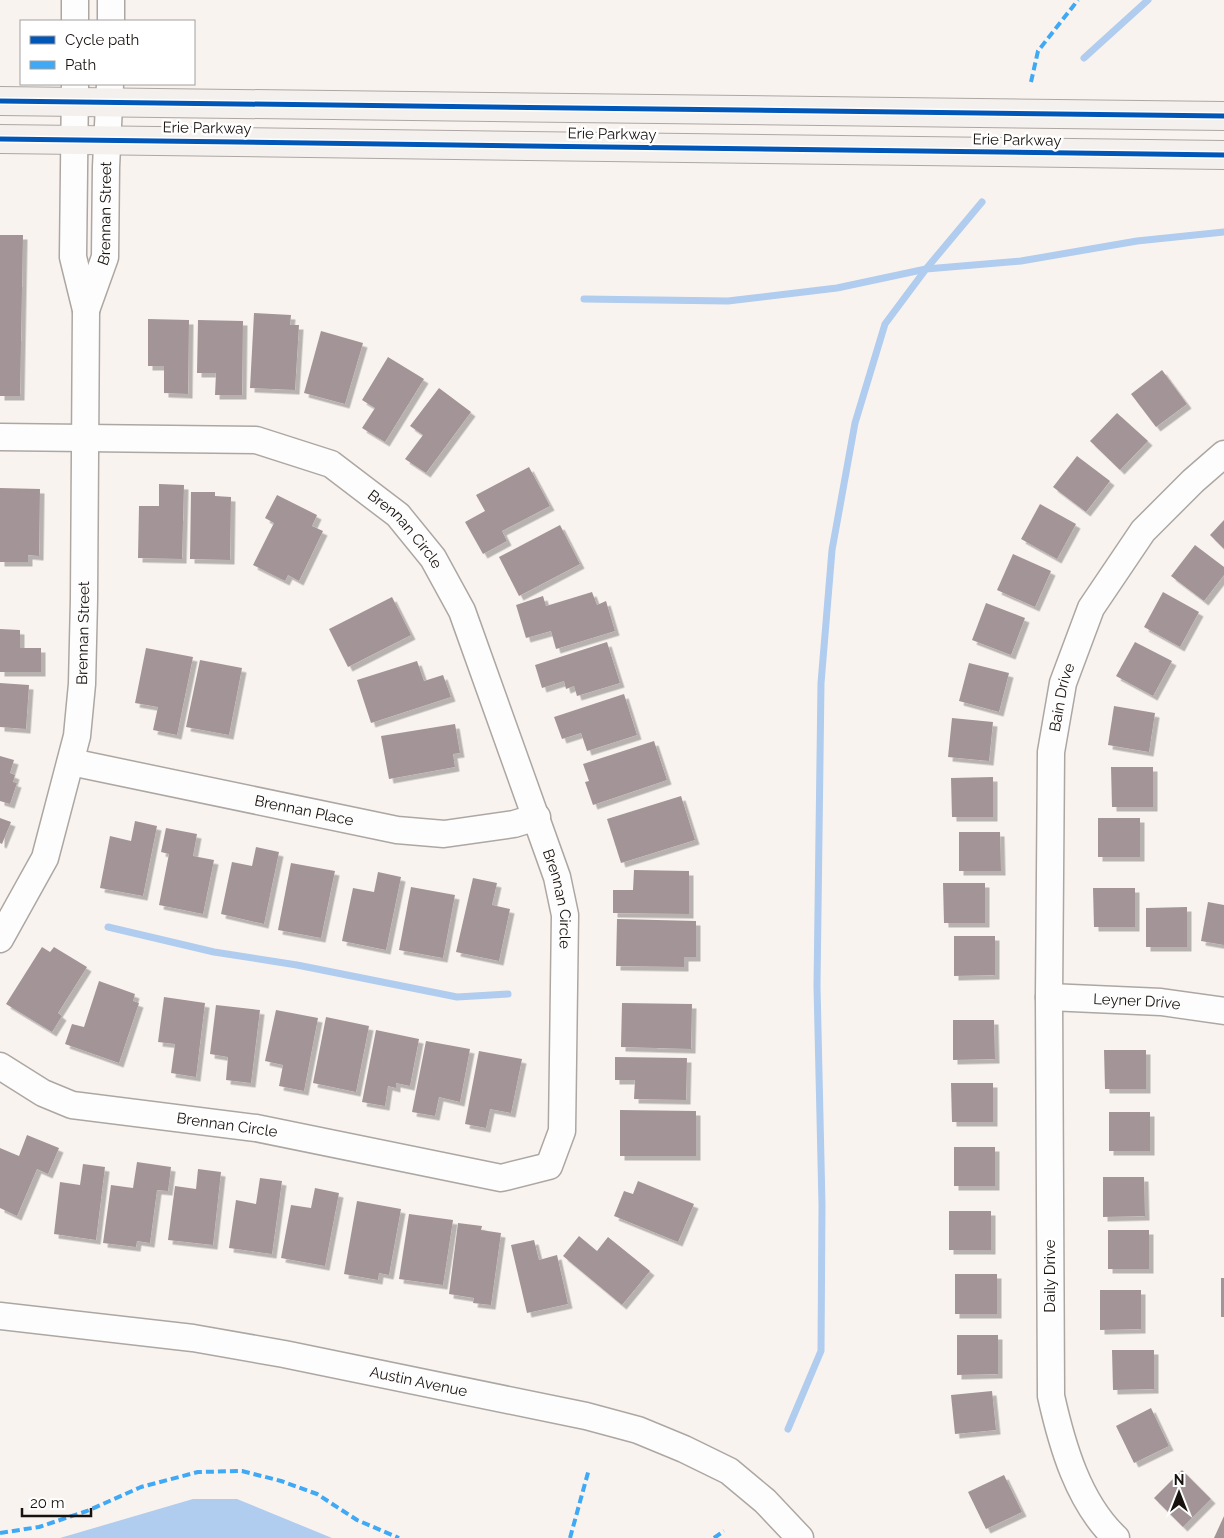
<svg xmlns="http://www.w3.org/2000/svg" width="1224" height="1538" font-family="Raleway,sans-serif">
<defs>
<filter id="shadow"><feDropShadow dx="4.5" dy="4.5" stdDeviation="0" flood-color="#0004"/></filter>
</defs>
<rect width="100%" height="100%" fill="#f9f3ef"/>
<path fill="#b0ccee" d="M193,1499H237L332,1538H60Z"/>
<g fill="none" stroke-linecap="round" stroke-linejoin="round">
<g stroke="#b0ccee" stroke-width="7">
<path d="M1084,58L1148,0"/>
<path d="M584,299L728,301L837,288L926,269L982,202"/>
<path d="M108,927L214,952L297,965L457,997L508,994"/>
<path d="M788,1429L821,1351L822,1205L817,986L821,683L832,550L855,423L885,324L926,269L1021,261L1137,241L1224,232"/>
</g>
</g>
<g fill="#a39597" filter="url(#shadow)">
<path d="M0,235H23L20,396H0Z"/>
<path d="M254,313L291,315L290,325H299L295,390L250,388Z"/>
<path d="M148,319L189,320L188,394L164,393V366H148Z"/>
<path d="M198,320L243,321L242,395H215L216,373H197Z"/>
<path d="M321,331L363,343L345,404L304,393Z"/>
<path d="M388,357L424,379L385,442L362,428L375,408L362,400Z"/>
<path d="M1162,370L1187,404L1156,427L1131,394Z"/>
<path d="M439,388L471,412L426,473L405,459L423,435L410,426Z"/>
<path d="M1117,413L1148,441L1120,470L1090,441Z"/>
<path d="M1077,456L1110,481L1086,512L1053,487Z"/>
<path d="M529,467L550,506L502,531L507,541L483,554L465,522L485,511L476,495Z"/>
<path d="M159,484L184,485L182,559L138,558L139,506H159Z"/>
<path d="M0,488L40,489L39,556L28,555V562H0Z"/>
<path d="M191,492H215V496L231,497L230,560L190,559Z"/>
<path d="M277,495L317,515L312,526L323,531L299,581L288,575L285,581L253,565L274,523L265,518Z"/>
<path d="M1040,504L1076,524L1057,559L1021,539Z"/>
<path d="M1224,520V549L1210,535Z"/>
<path d="M560,525L580,564L519,596L499,557Z"/>
<path d="M1195,545L1224,567V575L1204,601L1171,576Z"/>
<path d="M1013,554L1051,571L1035,607L997,590Z"/>
<path d="M592,592L597,605L606,601L615,631L556,649L551,631L526,638L516,605L543,596L546,606Z"/>
<path d="M1163,592L1199,612L1180,647L1144,627Z"/>
<path d="M392,597L411,635L348,667L329,629Z"/>
<path d="M986,603L1025,618L1011,655L972,640Z"/>
<path d="M0,629L20,630V648H41V672H0Z"/>
<path d="M607,642L620,683L577,696L574,686L566,689L564,681L542,688L535,665Z"/>
<path d="M1135,642L1172,661L1153,696L1116,676Z"/>
<path d="M146,648L193,657L177,735L153,730L158,707L135,703Z"/>
<path d="M200,660L242,668L229,735L186,727Z"/>
<path d="M417,661L424,681L443,675L451,697L371,723L357,680Z"/>
<path d="M969,663L1009,673L999,712L959,701Z"/>
<path d="M0,683L29,685L26,729L0,727Z"/>
<path d="M624,694L637,735L587,751L581,733L562,739L554,717Z"/>
<path d="M1114,706L1155,713L1149,752L1108,745Z"/>
<path d="M952,718L993,722L989,761L948,757Z"/>
<path d="M455,724L460,753L453,754L455,767L389,779L381,736Z"/>
<path d="M654,741L667,780L593,805L585,782L589,781L583,764Z"/>
<path d="M0,756L14,760L10,773L15,775L13,782L17,783L10,804L0,801Z"/>
<path d="M1111,767H1153V807H1112Z"/>
<path d="M993,777V817H952L951,778Z"/>
<path d="M681,796L695,840L621,863L607,819Z"/>
<path d="M0,818L11,822L2,844L0,843Z"/>
<rect x="1098" y="818" width="42" height="39"/>
<path d="M135,821L157,826L143,896L100,888L110,836L131,841Z"/>
<path d="M166,828L197,834L193,856L214,860L203,914L159,905L169,854L161,852Z"/>
<path d="M959,832H1000L1001,871H959Z"/>
<path d="M256,847L279,852L264,924L221,914L232,862L252,866Z"/>
<path d="M291,863L335,871L321,938L278,930Z"/>
<path d="M634,870L689,871V914L613,913V890H633Z"/>
<path d="M378,872L401,877L386,950L342,941L353,888L374,892Z"/>
<path d="M473,878L497,883L492,905L510,909L499,961L456,952Z"/>
<path d="M943,883H985V923H944Z"/>
<path d="M411,887L455,895L443,958L399,950Z"/>
<path d="M1093,888H1135V927H1094Z"/>
<path d="M1208,902L1224,905V945L1201,941Z"/>
<path d="M1187,907V947H1146V908Z"/>
<path d="M617,919L696,921V957H684V967L616,966Z"/>
<path d="M954,936H995V975L954,976Z"/>
<path d="M42,947L50,952L54,947L87,967L58,1013L62,1016L52,1032L6,1004Z"/>
<path d="M99,981L135,994L133,1001L139,1003L119,1063L65,1044L72,1024L84,1027Z"/>
<path d="M164,997L205,1003L196,1077L171,1073L175,1044L158,1042Z"/>
<path d="M622,1003L692,1004L691,1049L621,1047Z"/>
<path d="M216,1005L260,1010L251,1083L226,1080L228,1057L210,1054Z"/>
<path d="M276,1010L318,1018L304,1091L279,1086L283,1065L265,1061Z"/>
<path d="M326,1017L369,1026L356,1092L313,1083Z"/>
<path d="M953,1020H994L995,1059L953,1060Z"/>
<path d="M376,1030L419,1039L410,1086L396,1083V1088L388,1086L385,1106L362,1102Z"/>
<path d="M426,1041L470,1049L460,1102L439,1097L435,1116L412,1112Z"/>
<path d="M1104,1050H1146V1089H1105Z"/>
<path d="M479,1051L522,1059L511,1113L490,1109L486,1128L465,1124Z"/>
<path d="M615,1057L687,1058L686,1100L634,1099L635,1080H615Z"/>
<path d="M951,1083H993V1122H952Z"/>
<path d="M620,1110L696,1111V1156H620Z"/>
<rect x="1109" y="1112" width="41" height="39"/>
<path d="M27,1135L59,1148L48,1174L37,1169L17,1216L0,1208V1148L19,1156Z"/>
<rect x="954" y="1147" width="41" height="39"/>
<path d="M137,1162L171,1167L168,1191L157,1190L150,1243L137,1241L136,1247L103,1243L111,1185L133,1188Z"/>
<path d="M83,1164L105,1167L96,1240L54,1234L60,1182L80,1185Z"/>
<path d="M198,1169L221,1172L213,1245L168,1240L175,1186L196,1189Z"/>
<path d="M1103,1177H1144L1145,1216L1103,1217Z"/>
<path d="M260,1178L282,1181L272,1254L229,1248L236,1200L256,1204Z"/>
<path d="M638,1181L694,1204L678,1242L614,1216L624,1191L633,1194Z"/>
<path d="M315,1188L339,1193L325,1266L281,1258L291,1205L311,1208Z"/>
<path d="M357,1201L401,1209L389,1275L379,1273L378,1280L344,1274Z"/>
<rect x="949" y="1211" width="42" height="39"/>
<path d="M409,1214L453,1220L443,1285L399,1279Z"/>
<path d="M458,1223L482,1226L481,1230L501,1233L491,1305L473,1303L474,1298L449,1294Z"/>
<rect x="1108" y="1230" width="41" height="39"/>
<path d="M579,1236L597,1251L608,1237L650,1271L622,1305L563,1256Z"/>
<path d="M534,1240L539,1260L557,1255L568,1304L527,1313L511,1245Z"/>
<rect x="955" y="1274" width="42" height="40"/>
<rect x="1221" y="1278" width="3" height="39"/>
<path d="M1100,1290H1141V1329L1100,1330Z"/>
<path d="M957,1335H998V1374L957,1375Z"/>
<path d="M1112,1350H1154V1389L1113,1390Z"/>
<path d="M992,1391L996,1430L955,1434L951,1395Z"/>
<path d="M1151,1408L1169,1446L1134,1463L1116,1426Z"/>
<path d="M1182,1470L1211,1499L1183,1527L1154,1498Z"/>
<path d="M1004,1475L1022,1512L986,1529L968,1492Z"/>
<path d="M1224,1516V1538H1214Z"/>
</g>
<g fill="none" stroke-linecap="round" stroke-linejoin="round">
<g stroke="#ada7a3" stroke-width="29">
<g id="minor">
<path d="M75,21V0"/>
<path d="M111,21V0"/>
<path id="s1" d="M86,310L105,257L106,167L110,84"/>
<path id="s2" d="M0,437L256,440L331,464L398,515L433,558L462,611L557,877L565,915L562,1131L549,1166L501,1178L256,1128L72,1105L43,1093L0,1066"/>
<path id="s3" d="M71,762L397,830L444,834L514,824L537,817"/>
<path id="s4" d="M0,939L45,858L77,736L82,684L84,599L86,310L73,257L75,84"/>
<path id="s5" d="M1049,997L1161,1002L1224,1011"/>
<path id="s6" d="M0,1316L193,1338L284,1354L586,1416L638,1430L684,1449L729,1471L765,1501L800,1538"/>
<path id="s7" d="M1116,1538C1078,1502 1062,1445 1051,1396L1049,997L1051,752L1063,683L1091,608L1143,531L1193,481L1224,454"/>
</g>
</g>
<g stroke="#ada7a3" stroke-width="30">
<g id="secondary">
<path d="M0,101L1224,116"/>
<path d="M0,139L1224,155"/>
</g>
</g>
<use href="#minor" stroke="#fefdfd" stroke-width="26"/>
<use href="#secondary" stroke="#f4f0ed" stroke-width="28"/>
<g stroke="#3fa9f5" stroke-width="4" stroke-dasharray="8 4" stroke-linecap="butt">
<path d="M1031,82L1038,51L1078,0"/>
<path d="M0,1533L39,1527L87,1511L141,1487L198,1472L242,1471L281,1481L317,1494L357,1520L399,1538"/>
<path d="M570,1538L589,1469"/>
<path d="M714,1538L724,1531"/>
</g>
<g stroke="#fff" stroke-width="8">
<g id="cycleway">
<path d="M0,101L1224,116"/>
<path d="M0,139L1224,155"/>
</g>
</g>
<use href="#cycleway" stroke="#0057b8" stroke-width="5"/>
</g>
<g text-anchor="middle" dominant-baseline="central" stroke-width="5" stroke-linejoin="round" paint-order="stroke">
<g font-size="15" fill="#18120e" stroke="#fff">
<text transform="translate(207 128) rotate(1)">Erie Parkway</text>
<text transform="translate(612 134) rotate(1)">Erie Parkway</text>
<text transform="translate(1017 140) rotate(1)">Erie Parkway</text>
<text stroke="none"><textPath href="#s1" startOffset="100">Brennan Street</textPath></text>
<text stroke="none"><textPath href="#s2" startOffset="434">Brennan Circle</textPath></text>
<text stroke="none"><textPath href="#s4" startOffset="322">Brennan Street</textPath></text>
<text stroke="none"><textPath href="#s7" startOffset="858">Bain Drive</textPath></text>
<text stroke="none"><textPath href="#s3" startOffset="238">Brennan Place</textPath></text>
<text stroke="none"><textPath href="#s2" startOffset="839">Brennan Circle</textPath></text>
<text stroke="none"><textPath href="#s5" startOffset="88">Leyner Drive</textPath></text>
<text transform="translate(227 1125) rotate(8)">Brennan Circle</text>
<text transform="translate(1050 1276) rotate(-90)">Daily Drive</text>
<text stroke="none"><textPath href="#s6" startOffset="424">Austin Avenue</textPath></text>
</g>
</g>
<rect x="20" y="20" width="175" height="65" fill="#ffffff" stroke="#a3a09f"/>
<rect x="30" y="36" width="25" height="8" fill="#0057b8" stroke="#a3a09f"/>
<text x="65" y="45" font-size="15" fill="#18120e">Cycle path</text>
<rect x="30" y="61" width="25" height="8" fill="#3fa9f5" stroke="#a3a09f"/>
<text x="65" y="70" font-size="15" fill="#18120e">Path</text>
<g transform="translate(1179 1493)" stroke="#ffffff" stroke-width="4" paint-order="stroke">
<path d="M0-4L9 19L0 12L-9 19Z" fill="#18120e"/>
<text y="-8" font-size="14" font-weight="bold" text-anchor="middle" fill="#18120e">N</text>
</g>
<path d="M22 1508v8h69v-8" fill="none" stroke="#18120e" stroke-width="2.5"/>
<text x="30" y="1508" font-size="15" fill="#18120e" stroke="#ffffff" stroke-width="4" paint-order="stroke">20 m</text>
</svg>
